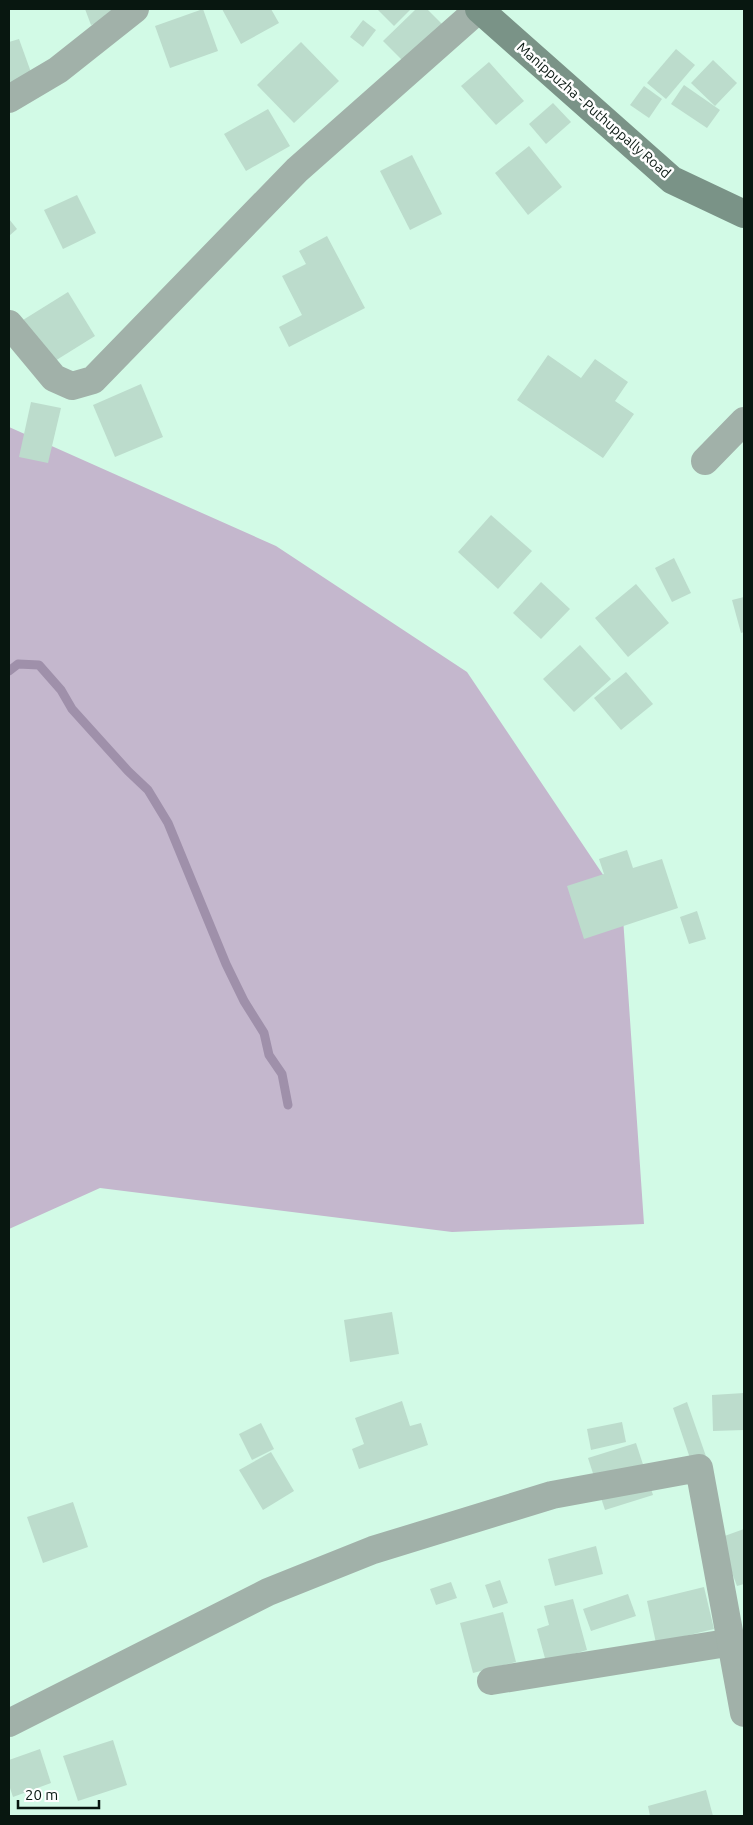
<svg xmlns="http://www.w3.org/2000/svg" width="753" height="1825" font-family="Ubuntu,sans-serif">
<rect width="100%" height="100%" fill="#d2fae6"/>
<path fill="#c4b7cd" d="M9,427L276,546L467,672L622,903L644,1224L452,1232L100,1188L9,1229Z"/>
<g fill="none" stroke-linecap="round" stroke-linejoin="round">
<path stroke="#9f90aa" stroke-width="9" d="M9,671L18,664L39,665L61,690L72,709L128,771L148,790L168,823L226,964L244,1001L264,1033L269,1055L282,1074L288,1105"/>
</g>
<g fill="#bcdccc">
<path d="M85,9H117L119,15L91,25Z"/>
<path d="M203,9L218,51L170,68L155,26Z"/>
<path d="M222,9H271L279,23L241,44Z"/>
<path d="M377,9H411L394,26Z"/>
<path d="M416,9H427L442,24L404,62L383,41Z"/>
<path d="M363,20L376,30L363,47L350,37Z"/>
<path d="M19,39L32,75L9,83V42Z"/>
<path d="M301,42L339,81L294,123L257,85Z"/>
<path d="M676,49L695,65L666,99L647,83Z"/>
<path d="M713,60L737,83L715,106L691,83Z"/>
<path d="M489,62L524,101L496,125L461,86Z"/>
<path d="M684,85L720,110L707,128L671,104Z"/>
<path d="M644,86L662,99L649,118L630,105Z"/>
<path d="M553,103L571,122L546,144L529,124Z"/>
<path d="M268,109L290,146L246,171L224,134Z"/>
<path d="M529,146L562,187L528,215L495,173Z"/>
<path d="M412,155L442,214L410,230L380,171Z"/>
<path d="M77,195L96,233L63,249L44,210Z"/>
<path d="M9,219L17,229L9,236Z"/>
<path d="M327,236L365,308L289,347L279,327L302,315L282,276L306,264L299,251Z"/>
<path d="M68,292L95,336L50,364L23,320Z"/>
<path d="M548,355L581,378L595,359L628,382L615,401L634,414L603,458L517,400Z"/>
<path d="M141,384L163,437L115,457L93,405Z"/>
<path d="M31,402L61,408L48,463L19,457Z"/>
<path d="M491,515L532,551L498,589L458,552Z"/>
<path d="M674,558L691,593L672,602L655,568Z"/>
<path d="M541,582L570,609L541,639L513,613Z"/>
<path d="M636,584L669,623L628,657L595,618Z"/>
<path d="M744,597V632L741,633L732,600Z"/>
<path d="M580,645L611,679L574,712L543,679Z"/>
<path d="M626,672L653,704L621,730L594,698Z"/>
<path d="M627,850L633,868L662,859L678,908L584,939L567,886L604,874L599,859Z"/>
<path d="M697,911L706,939L689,944L680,917Z"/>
<path d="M392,1312L399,1354L350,1362L344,1320Z"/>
<path d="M744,1393V1430L713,1431L712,1395Z"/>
<path d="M402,1401L410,1426L421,1423L428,1445L359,1469L352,1449L364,1444L355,1418Z"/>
<path d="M687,1402L708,1462L693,1467L673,1408Z"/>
<path d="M622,1422L626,1442L591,1450L587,1429Z"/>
<path d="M261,1423L274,1449L252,1460L239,1434Z"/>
<path d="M636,1443L653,1495L605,1510L588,1458Z"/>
<path d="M271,1452L294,1491L263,1510L239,1470Z"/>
<path d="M73,1502L88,1547L43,1563L27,1517Z"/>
<path d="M744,1529V1584L737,1586L719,1538Z"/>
<path d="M596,1546L603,1574L555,1586L548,1559Z"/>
<path d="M500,1580L508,1603L493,1608L485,1585Z"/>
<path d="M451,1582L457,1598L436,1605L430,1589Z"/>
<path d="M704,1587L714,1629L656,1643L647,1601Z"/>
<path d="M628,1594L636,1616L591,1631L583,1609Z"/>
<path d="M573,1599L587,1650L546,1662L537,1629L549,1625L544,1606Z"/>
<path d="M503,1612L516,1662L473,1673L460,1623Z"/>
<path d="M113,1740L127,1785L78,1801L63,1756Z"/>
<path d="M40,1749L51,1783L13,1797L9,1785V1760Z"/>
<path d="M706,1790L713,1816H650L648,1806Z"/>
</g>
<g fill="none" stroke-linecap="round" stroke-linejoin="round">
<g stroke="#a1b1a9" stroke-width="28">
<path d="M9,99L58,70L135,9"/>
<path d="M9,324L54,378L72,386L93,380L297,170L479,9"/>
<path d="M705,461L744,421"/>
<path d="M491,1681L733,1642"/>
<path d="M9,1723L268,1592L373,1550L552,1495L699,1468L744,1713"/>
</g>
<path stroke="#7a9387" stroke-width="28" d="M479,9L672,180L744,214"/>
</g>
<g text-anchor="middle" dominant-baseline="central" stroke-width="5" stroke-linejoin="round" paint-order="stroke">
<g font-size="14" fill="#081710" stroke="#fff">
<text transform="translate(594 110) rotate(41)">Manippuzha - Puthuppally Road</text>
</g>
</g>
<rect width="753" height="1825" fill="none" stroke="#081710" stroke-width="20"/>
<path d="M18 1800v8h81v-8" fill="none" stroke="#081710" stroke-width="2.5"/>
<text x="25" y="1800" font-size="15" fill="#081710" stroke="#ffffff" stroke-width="4" paint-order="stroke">20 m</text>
</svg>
